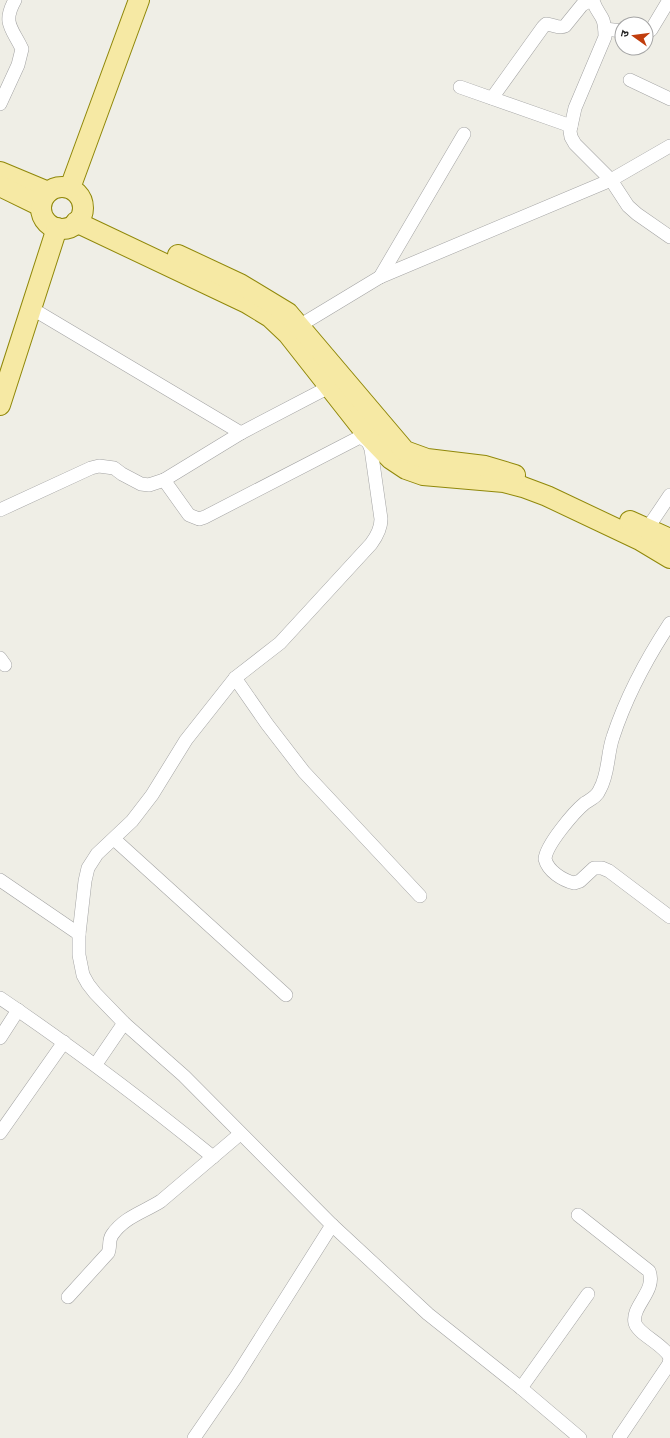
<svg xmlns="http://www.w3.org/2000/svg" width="670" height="1438" font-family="'Asap Condensed','Noto Sans Devanagari',sans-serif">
<rect width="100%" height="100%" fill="#efeee6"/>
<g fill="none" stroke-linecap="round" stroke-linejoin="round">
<g stroke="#a3a3a3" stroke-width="14">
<g id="minor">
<path d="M593,0C595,9 600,13 603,20C605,26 605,31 605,37L575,108L570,131L571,137L575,144L611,180L628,206L637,214L670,237"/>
<path d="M605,29L622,31"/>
<path d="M646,33L651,30L669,0"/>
<path d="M630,80L670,99"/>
<path d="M460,87L571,126"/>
<path d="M492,98L543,27L546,24C552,24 559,29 565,26L582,5L591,0"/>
<path d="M0,104L18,65L22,49C12,28 2,23 15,0"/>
<path d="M380,277L464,134"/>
<path d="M31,308L241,433"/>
<path d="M299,326L380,277L611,180L670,146"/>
<path d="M164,480L189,515L199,519L205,517L358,438H362L368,442L371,449L381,519C381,529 377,536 371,544L280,643L235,678L186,740L152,795L132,821L97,854L88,868L85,881L79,934V955L83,975L88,984L95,993L124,1023L184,1076L332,1225L428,1314L521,1388L580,1438"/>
<path d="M0,510L91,468L99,466L114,468L122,474L141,484L149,485L164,480L241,433L329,387"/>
<path d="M647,529L670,495"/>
<path d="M670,623C647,658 626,697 613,737C607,754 609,773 600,789C597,797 591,799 585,803C574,812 546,845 545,859C548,871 562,880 574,883L580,881L594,868H602L609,871L670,917"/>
<path d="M0,658L5,665"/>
<path d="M235,678L267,724L304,772L420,896"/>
<path d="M114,839L286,995"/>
<path d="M0,880L79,934"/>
<path d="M0,998C74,1048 144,1101 213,1157"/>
<path d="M0,1038L18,1010"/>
<path d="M96,1064L124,1023"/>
<path d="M0,1133L64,1042"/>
<path d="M578,1215L649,1271C657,1291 631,1306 635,1323C638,1334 663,1344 670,1357"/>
<path d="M68,1297L108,1253C111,1247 108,1241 112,1235C124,1217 144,1212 161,1201L240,1134"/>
<path d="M521,1388L588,1294"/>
<path d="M194,1438L236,1377L332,1225"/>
<path d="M619,1438L669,1364L670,1358"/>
</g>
</g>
<g stroke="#90880a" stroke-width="22">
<g id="primary">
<path d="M0,172L48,192"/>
<path d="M0,186L41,206"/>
<circle cx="62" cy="208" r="21"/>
<path d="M70,188L139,0"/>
<path d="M76,222L247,303L270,317L288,334L365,432L391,459L406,469L423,475L504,482L523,487L547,496L640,540L670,558"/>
<path d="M178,255L240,284L288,313L405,451L427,459L485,466L515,475"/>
<path d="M0,405L57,228"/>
<path d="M630,521L670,539"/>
</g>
</g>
<use href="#minor" stroke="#fff" stroke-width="13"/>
<use href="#primary" stroke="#f6e9a4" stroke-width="20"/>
</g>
<g transform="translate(634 36) rotate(284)"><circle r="19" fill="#ffffff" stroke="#a5a5a5"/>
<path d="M0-3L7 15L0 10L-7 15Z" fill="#c13d0d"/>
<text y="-6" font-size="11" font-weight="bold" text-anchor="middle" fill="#1f1f1f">उ</text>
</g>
</svg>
